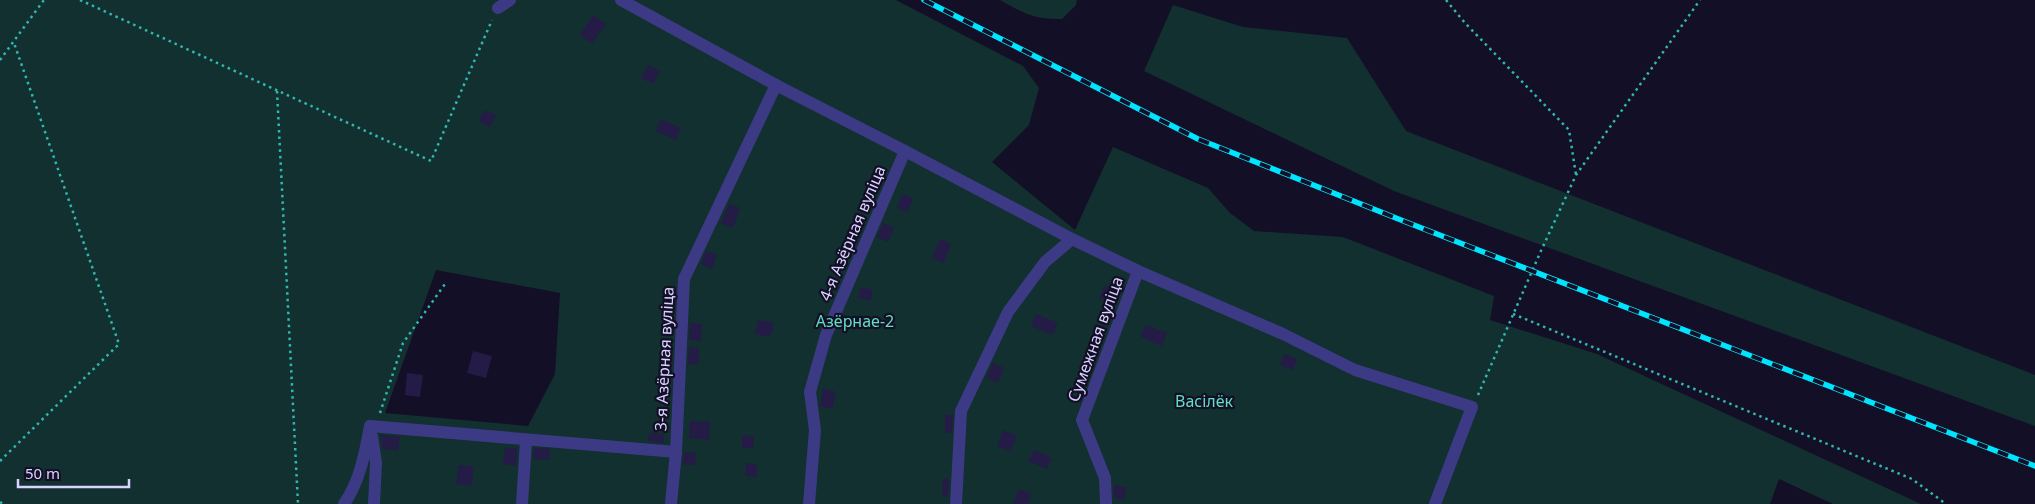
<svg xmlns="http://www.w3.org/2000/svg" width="2035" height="504" font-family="'Noto Sans',sans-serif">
<rect width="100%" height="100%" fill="#130f26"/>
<g fill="#12302f" fill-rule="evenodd">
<path d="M0,0H896L1023,66L1039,88L1029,125L992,162L1075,230L1113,147L1208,188L1230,213L1254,231L1343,237L1494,296L1490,320L1597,354L1921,504H1833L1779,479L1770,504H0ZM436,270L560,293L555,374L528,426L385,413Z"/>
<path d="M1000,0H1077L1076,5L1062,19C1035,20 1023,13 1000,0Z"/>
<path d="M1173,5L1243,27L1347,38L1406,131L2035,375V426L1394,191L1144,71Z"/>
</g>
<g fill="#241b47">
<path d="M593,15L606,24L592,43L580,35Z"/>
<path d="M648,65L660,71L653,84L641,78Z"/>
<path d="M484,110L496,115L490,127L479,122Z"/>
<path d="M661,119L681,128L676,140L656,131Z"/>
<path d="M877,169L887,173L879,191L870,187Z"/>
<path d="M902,194L913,198L908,212L897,208Z"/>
<path d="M729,204L740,208L733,228L721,223Z"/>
<path d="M883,223L894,228L888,242L877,237Z"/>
<path d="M940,239L951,244L944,263L932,258Z"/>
<path d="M706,251L717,255L712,269L701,264Z"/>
<path d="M1104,286L1118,291L1113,303L1099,298Z"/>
<path d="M861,287L873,290L870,301L858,298Z"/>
<path d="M1036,314L1058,323L1053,335L1031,326Z"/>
<path d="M758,320L774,323L770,337L755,334Z"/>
<path d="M690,323L702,324L701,341L689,340Z"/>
<path d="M1145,325L1167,333L1162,346L1141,337Z"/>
<path d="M689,347L699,348L698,365L688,364Z"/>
<path d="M473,351L492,356L486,378L467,373Z"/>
<path d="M1284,354L1297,359L1293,370L1280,365Z"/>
<path d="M993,363L1004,368L998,383L986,378Z"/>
<path d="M407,373L423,375L420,397L405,395Z"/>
<path d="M823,388L836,392L832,409L820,406Z"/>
<path d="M945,415H953L952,433H945Z"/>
<path d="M690,421L710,422L709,440L689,438Z"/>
<path d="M1003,430L1017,436L1010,451L997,446Z"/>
<path d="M649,433L664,434V443L648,441Z"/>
<path d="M381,435L400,437L398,451L382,448Z"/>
<path d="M742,435L754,436L753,448H742Z"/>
<path d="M505,448H517L516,466L503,464Z"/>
<path d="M534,448L550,449L549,460L533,459Z"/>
<path d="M1034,450L1052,458L1047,469L1028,461Z"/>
<path d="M684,452L696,453L695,465H683Z"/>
<path d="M746,463L757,464V477L745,476Z"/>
<path d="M459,465L474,467L471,486L456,484Z"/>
<path d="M943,478L949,479L948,497H942Z"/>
<path d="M1114,485L1127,488L1124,500L1114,498Z"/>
<path d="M1019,489L1031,494L1028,504H1013Z"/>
</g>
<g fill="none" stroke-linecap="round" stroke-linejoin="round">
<g stroke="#2fb8b0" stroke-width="2.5" stroke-dasharray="2.5 4" stroke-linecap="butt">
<path d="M80,0L431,161L492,20"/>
<path d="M1446,0L1465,23L1569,130L1576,175"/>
<path d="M0,60L44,0"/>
<path d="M277,91L298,504"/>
<path d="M1513,314L1912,479L1946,504"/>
<path d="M1478,395L1540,253L1576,175L1700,0"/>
<path d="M380,413L403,343L445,284"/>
<path d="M0,461L119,344L14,43"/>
<path d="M0,502L3,504"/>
</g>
<g stroke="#3d3a85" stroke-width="12">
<path d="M621,0L776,85L905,151L1072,239L1138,271L1283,334L1355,370L1472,407L1435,504"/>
<path d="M498,8L510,0"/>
<path d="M370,426L676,452"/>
<path d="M372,436L376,463L374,504"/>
<path d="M344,504C360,481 365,453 370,426"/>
<path d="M522,504L526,441"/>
<path d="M671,504L676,452L684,279L776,85"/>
<path d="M809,504L815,430L810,392L826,335L905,151"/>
<path d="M956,504L961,411L1008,312L1045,262L1072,239"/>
<path d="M1106,504L1105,478L1082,420L1138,271"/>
</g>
<g stroke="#00e5ff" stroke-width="5.5">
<path id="rail" d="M924,0L1198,139L1406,222L2035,466"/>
</g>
<use href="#rail" stroke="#130f26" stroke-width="4" stroke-dasharray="11" stroke-linecap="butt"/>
</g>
<g text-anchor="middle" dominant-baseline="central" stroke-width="4.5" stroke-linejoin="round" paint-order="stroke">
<g font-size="16" fill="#d9d4ff" stroke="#130f26">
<text transform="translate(852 233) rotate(-67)">4-я Азёрная вуліца</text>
<text transform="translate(1095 339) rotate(-70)">Сумежная вуліца</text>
<text transform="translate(664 359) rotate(-87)">3-я Азёрная вуліца</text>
</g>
<g font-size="16" fill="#5fe0c0" stroke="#130f26">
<text x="855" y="321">Азёрнае-2</text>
<text x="1204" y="401">Васілёк</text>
</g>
</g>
<path d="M18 479v8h111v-8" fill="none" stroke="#d9d4ff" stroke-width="2.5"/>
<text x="25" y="479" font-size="15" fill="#d9d4ff" stroke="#130f26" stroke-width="4" paint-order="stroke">50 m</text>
</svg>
